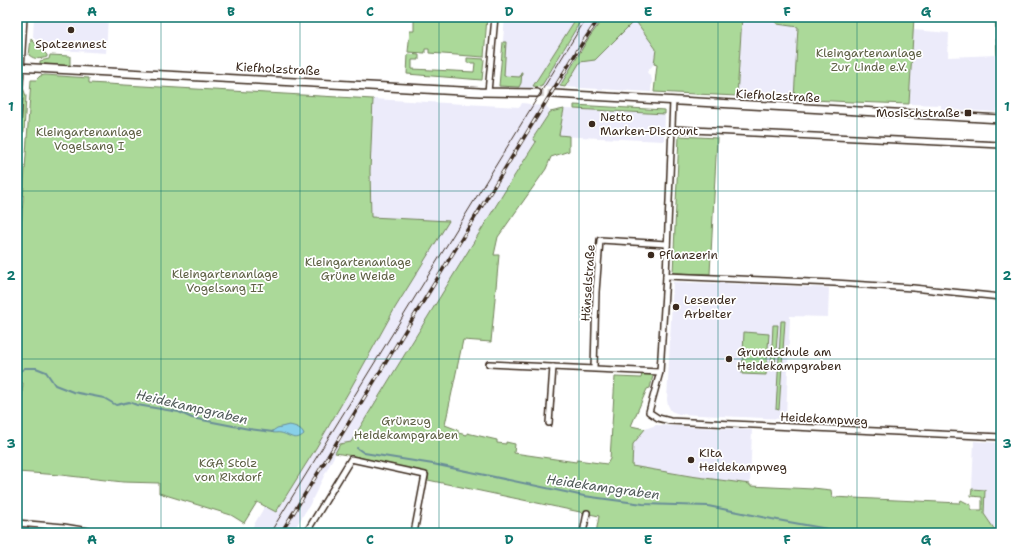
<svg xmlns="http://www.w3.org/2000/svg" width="1018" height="550" font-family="'Shantell Sans',sans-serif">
<rect width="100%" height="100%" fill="#fff"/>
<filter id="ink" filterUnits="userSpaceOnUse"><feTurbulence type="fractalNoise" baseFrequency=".025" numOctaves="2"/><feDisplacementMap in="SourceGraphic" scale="8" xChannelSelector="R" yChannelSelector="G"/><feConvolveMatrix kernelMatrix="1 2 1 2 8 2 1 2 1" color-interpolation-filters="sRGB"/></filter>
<g filter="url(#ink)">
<g fill="#ecebfa">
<path d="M34,17H108L106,53L44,49L33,37Z"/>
<path d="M505,17H577L532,88L499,86Z"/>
<path d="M583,17H609L635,20L656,49L654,64L647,72L652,79L651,92L565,87L558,88L541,87Z"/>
<path d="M742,17H751L774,20L777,24L798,27L794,99L737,96Z"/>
<path d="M913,30L949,33L948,57L997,55L1001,57V102L996,112L941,109V105L909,104Z"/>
<path d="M373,99L520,107L522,103L530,104V105L547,106V107L550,112L533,138L536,141L513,178L351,442L340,444L309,506L292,533H249L265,506L276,512L316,448L348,393L395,308L448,221L371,217L370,171Z"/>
<path d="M564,109L665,114L664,141L558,136Z"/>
<path d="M673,282L742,284L829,288L828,317L790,316L786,419L679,414L671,411L668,405L667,400Z"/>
<path d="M656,425L752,430L750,484L690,476L631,466L633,444L645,429Z"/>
<path d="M974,441L1001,443V533H997L984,514L985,490L972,489Z"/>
</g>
<g fill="#abd999" stroke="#73825c">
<path d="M414,17H437L477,19V17H487L484,57L429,53V49H425V53L408,52L410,31H414Z"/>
<path d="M577,17H583L541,87L533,86Z"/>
<path d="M604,17H742L737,96L654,92L657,65L654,64L656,49L635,20L595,60L580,62L565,87L560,86L588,39Z"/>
<path d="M751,17H914L909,104L852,102L794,99L798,27L777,24L774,20Z"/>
<path d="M995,17H1001V57L997,55Z"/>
<path d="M31,39L47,55V57C40,59 35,60 29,55Z"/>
<path d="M503,42H506L504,76L520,77L521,72H522L521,83L519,87L499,86Z"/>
<path d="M408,54L419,55V60H412V69L474,72L475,63H467V58L484,59L482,80L407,74Z"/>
<path d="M50,55L70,56V66L43,64L40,63V61L49,59Z"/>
<path d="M45,75L89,78V83L373,99L370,171L371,217L449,221L395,308L348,393L316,448L276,512L257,502L244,523L231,515L159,493V483L123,482L61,475L17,472V449L23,383L17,381V289L31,80H36L40,76Z"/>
<path d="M22,85L26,96L24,132H20Z"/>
<path d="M574,105L665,110V114L574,109Z"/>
<path d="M564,109L559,135L569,136V151L551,157L546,169L498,237L494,255H499L491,342L463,340L445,425L458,430V433L467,435V433L497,440V443L506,444V442L515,444L514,453L576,462L577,460L607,464L610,459L615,377L641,378L642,374H651L653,376L650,388L647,389L631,426L645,429L633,444L632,466L690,476L750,484V486L813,489V488L831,490L832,497L960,503L961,500L971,505V510H982V497L971,496L972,489L985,490L984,514L997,533H596L599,516L428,480L429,474L353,456L335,453L340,444L351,442L513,178L536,142L533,138L550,112Z"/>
<path d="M679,136L717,138L710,274L673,273Z"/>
<path d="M781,321H785L779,410L776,409Z"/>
<path d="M773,325H778L775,366H771Z"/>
<path d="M744,332L769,334L766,375L742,374Z"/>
</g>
<path fill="#88d0e9" stroke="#698e98" d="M289,425C295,426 302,428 304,434C295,442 290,435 281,433C277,432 275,434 271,432L277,428Z"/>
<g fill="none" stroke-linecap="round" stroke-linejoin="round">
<g stroke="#698e98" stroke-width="2">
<path d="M17,373L25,368H36L46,372L55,385L73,392L104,398L116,405L129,402L137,405L179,412L192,418L249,429L273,432"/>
<path d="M357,448L364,453L433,464L584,496L643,504L708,506L772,519L850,533"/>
</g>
<path stroke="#d8d4d2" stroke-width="7" stroke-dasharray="7 3.5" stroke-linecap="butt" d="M537,93L554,94"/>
<g stroke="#3b2a1e" stroke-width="8">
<g id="street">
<path d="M488,92L495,17"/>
<path d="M673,101L666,276L660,372L649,412L658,418L670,421L1001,437"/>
<path d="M672,129L1001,145"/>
<path d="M666,276L834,283L913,288L1001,297"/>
<path d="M489,364L660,372"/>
<path d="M594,368L596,292L600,240L667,244"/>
<path d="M549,423L553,367"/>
<path d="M17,523L64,527L100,533"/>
<path d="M306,533L351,459L425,475L414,533"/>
<path d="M583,533L587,513"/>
</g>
</g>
<g stroke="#3b2a1e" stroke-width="10">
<g id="secondary">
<path d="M17,67L480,92L537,93"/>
<path d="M554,94L1001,119"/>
<path d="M17,120L23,17"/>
</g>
</g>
<use href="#street" stroke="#fff" stroke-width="5"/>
<use href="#secondary" stroke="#fff" stroke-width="7"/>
<path stroke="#3b2a1e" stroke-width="1" d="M270,533L587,17"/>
<g stroke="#3b2a1e" stroke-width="3.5">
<path id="rail" d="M281,533L555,87L583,42L600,17"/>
</g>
<use href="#rail" stroke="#fff" stroke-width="2" stroke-dasharray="6" stroke-linecap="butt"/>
</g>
</g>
<path fill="none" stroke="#0f766e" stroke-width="1" stroke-opacity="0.55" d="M161,17V533M300,17V533M439,17V533M579,17V533M718,17V533M857,17V533M17,191H1001M17,359H1001"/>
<g fill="#3b2a1e" stroke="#fff" stroke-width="1.5">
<circle cx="71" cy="30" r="4"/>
<rect x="964" y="109" width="8" height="8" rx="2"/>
<circle cx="592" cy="124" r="4"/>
<circle cx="651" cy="255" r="4"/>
<circle cx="676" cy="307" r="4"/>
<circle cx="729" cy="359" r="4"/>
<circle cx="691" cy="460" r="4"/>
</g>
<g text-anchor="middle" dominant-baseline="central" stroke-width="3.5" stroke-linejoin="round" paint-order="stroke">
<g font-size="12" fill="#3b2a1e" stroke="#fff" text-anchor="start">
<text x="71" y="44" text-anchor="middle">Spatzennest</text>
<text x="960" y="113" text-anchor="end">Mosischstraße</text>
<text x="600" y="117">Netto<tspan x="600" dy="14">Marken-Discount</tspan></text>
<text x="659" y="255">Pflanzerin</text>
<text x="684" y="300">Lesender<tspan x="684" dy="14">Arbeiter</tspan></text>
<text x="737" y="352">Grundschule am<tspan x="737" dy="14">Heidekampgraben</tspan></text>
<text x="699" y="453">Kita<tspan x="699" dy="14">Heidekampweg</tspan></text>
</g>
<g font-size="12" fill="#5d5f43" stroke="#fff">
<text x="869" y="53">Kleingartenanlage<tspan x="869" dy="14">Zur Linde e.V.</tspan></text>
<text x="89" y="132">Kleingartenanlage<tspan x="89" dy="14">Vogelsang I</tspan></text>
<text x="358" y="262">Kleingartenanlage<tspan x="358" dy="14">Grüne Weide</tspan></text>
<text x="225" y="274">Kleingartenanlage<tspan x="225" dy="14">Vogelsang II</tspan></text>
<text x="406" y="421">Grünzug<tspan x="406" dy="14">Heidekampgraben</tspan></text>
<text x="228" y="463">KGA Stolz<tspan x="228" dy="14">von Rixdorf</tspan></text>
</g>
<g font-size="12" fill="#3b2a1e" stroke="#fff">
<text transform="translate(278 69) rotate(3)">Kiefholzstraße</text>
<text transform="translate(778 96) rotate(3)">Kiefholzstraße</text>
<text transform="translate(588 283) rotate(-86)">Hänselstraße</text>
<text transform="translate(824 419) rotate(3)">Heidekampweg</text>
</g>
<g font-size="13" font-style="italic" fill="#525c5b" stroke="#fff">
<text transform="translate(192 407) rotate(13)">Heidekampgraben</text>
<text transform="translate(603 487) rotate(8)">Heidekampgraben</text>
</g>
</g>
<rect width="1018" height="550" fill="none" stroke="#fff" stroke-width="44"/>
<rect x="22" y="22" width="974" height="506" fill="none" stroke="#0f766e" stroke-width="1.5"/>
<g font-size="13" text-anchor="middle" font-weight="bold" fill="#0f766e">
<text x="92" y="16">A</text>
<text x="231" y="16">B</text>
<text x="370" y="16">C</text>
<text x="509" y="16">D</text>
<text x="648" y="16">E</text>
<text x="787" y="16">F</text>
<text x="926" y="16">G</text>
<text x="11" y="111">1</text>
<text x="1007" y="111">1</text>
<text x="11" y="280">2</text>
<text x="1007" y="280">2</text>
<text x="11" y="448">3</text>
<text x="1007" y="448">3</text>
<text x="92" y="544">A</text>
<text x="231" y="544">B</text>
<text x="370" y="544">C</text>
<text x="509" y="544">D</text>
<text x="648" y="544">E</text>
<text x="787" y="544">F</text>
<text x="926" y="544">G</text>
</g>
</svg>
